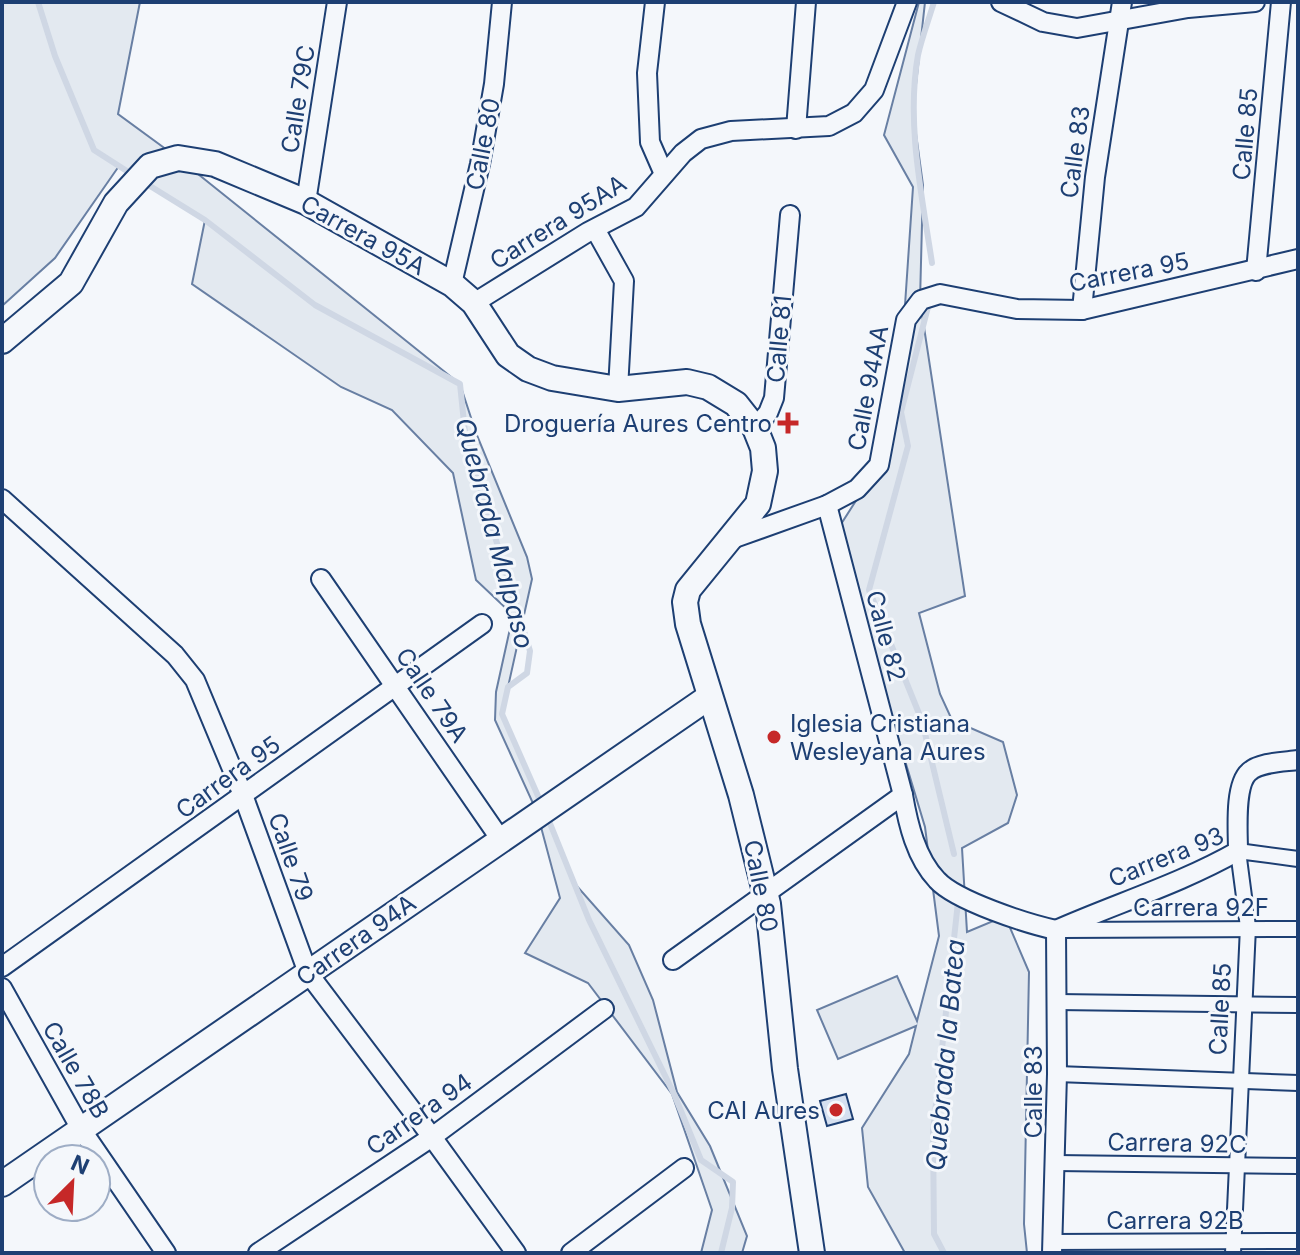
<svg xmlns="http://www.w3.org/2000/svg" width="1300" height="1255" font-family="Inter,sans-serif">
<rect width="100%" height="100%" fill="#f4f7fb"/>
<g fill="#e3e9f0" stroke="#687fa3" stroke-width="2">
<path d="M2,2H140L118,114L178,158L460,384L476,433L527,557L532,579L502,714L575,884L629,945L653,1000L677,1092L710,1146L747,1236L742,1253H701L712,1210L672,1094L588,983L525,953L560,898L537,812L495,720L496,692L513,615L476,580L453,473L392,410L341,387L192,284L205,220L119,166L55,258L2,306Z"/>
<path d="M919,2H925L913,112L923,185L920,301L965,596L919,613L940,694L952,720L1003,742L1017,795L1008,823L962,848L967,932L1005,916L1029,972L1024,1224L1027,1253H905L868,1187L862,1128L909,1054L916,1026L838,1059L817,1010L897,976L917,1021L939,936L925,827L836,532L880,463L904,320L913,187L884,135Z"/>
</g>
<g fill="none" stroke-linecap="round" stroke-linejoin="round">
<g stroke="#cfd7e4" stroke-width="6">
<path d="M38,2L55,56L94,150L133,175"/>
<path d="M142,181L205,220L315,305L460,384L466,442L530,651L527,673L508,687L502,714L542,805"/>
<path d="M932,263C922,196 906,123 918,55C922,37 929,19 934,2"/>
<path d="M929,303L901,412L908,446L869,590L922,721L954,854"/>
<path d="M547,816L589,920L674,1094L701,1160L733,1182L732,1208L721,1253"/>
<path d="M944,1253L934,1234L933,1131L958,902"/>
</g>
</g>
<path fill="#d5e0f0" stroke="#1d3f73" stroke-width="2" d="M846,1094L853,1119L827,1126L820,1101Z"/>
<g fill="none" stroke-linecap="round" stroke-linejoin="round">
<g stroke="#1d3f73" stroke-width="18">
<g id="pedestrian">
<path d="M1061,930L1298,929"/>
<path d="M1057,1002L1298,1005"/>
<path d="M1057,1074L1298,1083"/>
<path d="M1056,1163L1298,1166"/>
<path d="M1051,1242L1298,1241"/>
<path d="M1233,1253L1248,927L1238,851L1298,859"/>
</g>
</g>
<g stroke="#1d3f73" stroke-width="22">
<g id="minor">
<path d="M655,2L647,73L650,142L664,174"/>
<path d="M1001,2L1043,22L1077,28L1188,8L1255,2"/>
<path d="M796,129L806,2"/>
<path d="M306,202L337,2"/>
<path d="M595,229L624,281L618,389"/>
<path d="M1256,271L1281,2"/>
<path d="M452,284L480,164L494,84L502,2"/>
<path d="M474,303L588,232L636,207L683,153L701,139L731,131L829,126L854,113L874,90L907,2"/>
<path d="M1082,310L1095,177L1122,2"/>
<path d="M755,428L768,413L774,398L790,215"/>
<path d="M2,499L175,655L195,680L243,795L308,973L432,1137L516,1253"/>
<path d="M827,505L903,795C908,824 916,858 937,880C956,901 1028,924 1056,930"/>
<path d="M729,540L827,505L857,489L879,465L906,320L921,300L940,294L1017,309L1082,310L1298,259"/>
<path d="M321,579L501,840"/>
<path d="M1056,930C1117,903 1180,884 1238,851C1238,832 1234,785 1249,772C1260,762 1284,762 1298,760"/>
<path d="M673,960L903,795"/>
<path d="M2,967L482,624"/>
<path d="M2,988L81,1129L166,1253"/>
<path d="M258,1253L432,1137L604,1009"/>
<path d="M571,1253L684,1168"/>
<path d="M1052,1253L1057,1074L1056,930"/>
</g>
</g>
<g stroke="#1d3f73" stroke-width="28">
<g id="tertiary">
<path d="M2,341L71,283L116,203L150,166L178,158L215,164L306,202L452,284L474,303L508,355L528,369L552,378L618,389L687,382L708,387L736,404L755,428L763,448L765,471L758,504L688,590L685,602L688,624L741,795L768,904L785,1069L812,1253"/>
<path d="M2,1184L709,697"/>
</g>
</g>
<use href="#pedestrian" stroke="#f4f7fb" stroke-width="14"/>
<use href="#minor" stroke="#f4f7fb" stroke-width="18"/>
<use href="#tertiary" stroke="#f4f7fb" stroke-width="24"/>
</g>
<g fill="#c62828" stroke="#f4f7fb" stroke-width="3">
<path d="M784 411h8v8h8v8h-8v8h-8v-8h-8v-8h8z"/>
<circle cx="774" cy="737" r="8"/>
<circle cx="836" cy="1110" r="8"/>
</g>
<g text-anchor="middle" dominant-baseline="central" stroke-width="6" stroke-linejoin="round" paint-order="stroke">
<g font-size="24" fill="#1d3f73" stroke="#f4f7fb">
<text transform="translate(298 99) rotate(-81)">Calle 79C</text>
<text transform="translate(1245 134) rotate(-85)">Calle 85</text>
<text transform="translate(483 144) rotate(-79)">Calle 80</text>
<text transform="translate(1075 152) rotate(-82)">Calle 83</text>
<text transform="translate(558 222) rotate(-32)">Carrera 95AA</text>
<text transform="translate(363 235) rotate(29)">Carrera 95A</text>
<text transform="translate(1129 272) rotate(-11)">Carrera 95</text>
<text transform="translate(779 339) rotate(-85)">Calle 81</text>
<text transform="translate(868 388) rotate(-79)">Calle 94AA</text>
<text transform="translate(886 636) rotate(75)">Calle 82</text>
<text transform="translate(432 695) rotate(56)">Calle 79A</text>
<text transform="translate(228 777) rotate(-36)">Carrera 95</text>
<text transform="translate(291 857) rotate(71)">Calle 79</text>
<text transform="translate(1166 857) rotate(-22)">Carrera 93</text>
<text transform="translate(761 886) rotate(79)">Calle 80</text>
<text x="1201" y="907">Carrera 92F</text>
<text transform="translate(356 940) rotate(-35)">Carrera 94A</text>
<text transform="translate(1220 1009) rotate(-87)">Calle 85</text>
<text transform="translate(76 1070) rotate(60)">Calle 78B</text>
<text transform="translate(1033 1092) rotate(-90)">Calle 83</text>
<text transform="translate(419 1114) rotate(-35)">Carrera 94</text>
<text transform="translate(1177 1143) rotate(1)">Carrera 92C</text>
<text x="1175" y="1220">Carrera 92B</text>
</g>
<g font-size="24" fill="#1d3f73" stroke="#f4f7fb" text-anchor="end">
<text x="772" y="423">Droguería Aures Centro</text>
<text x="790" y="723" text-anchor="start">Iglesia Cristiana<tspan x="790" dy="28">Wesleyana Aures</tspan></text>
<text x="820" y="1110">CAI Aures</text>
</g>
<g font-size="26" font-style="italic" fill="#1d3f73" stroke="#f4f7fb">
<text transform="translate(495 533) rotate(75)">Quebrada Malpaso</text>
<text transform="translate(945 1055) rotate(-85)">Quebrada la Batea</text>
</g>
</g>
<rect width="1300" height="1255" fill="none" stroke="#1d3f73" stroke-width="8"/>
<g transform="translate(72 1183) rotate(24)"><circle r="38" fill="#f4f7fb" stroke="#9eadc5" stroke-width="2"/>
<path d="M0-6L14 30L0 20L-14 30Z" fill="#c62828"/>
<text y="-12" font-size="22" font-weight="bold" text-anchor="middle" fill="#1d3f73">N</text>
</g>
</svg>
